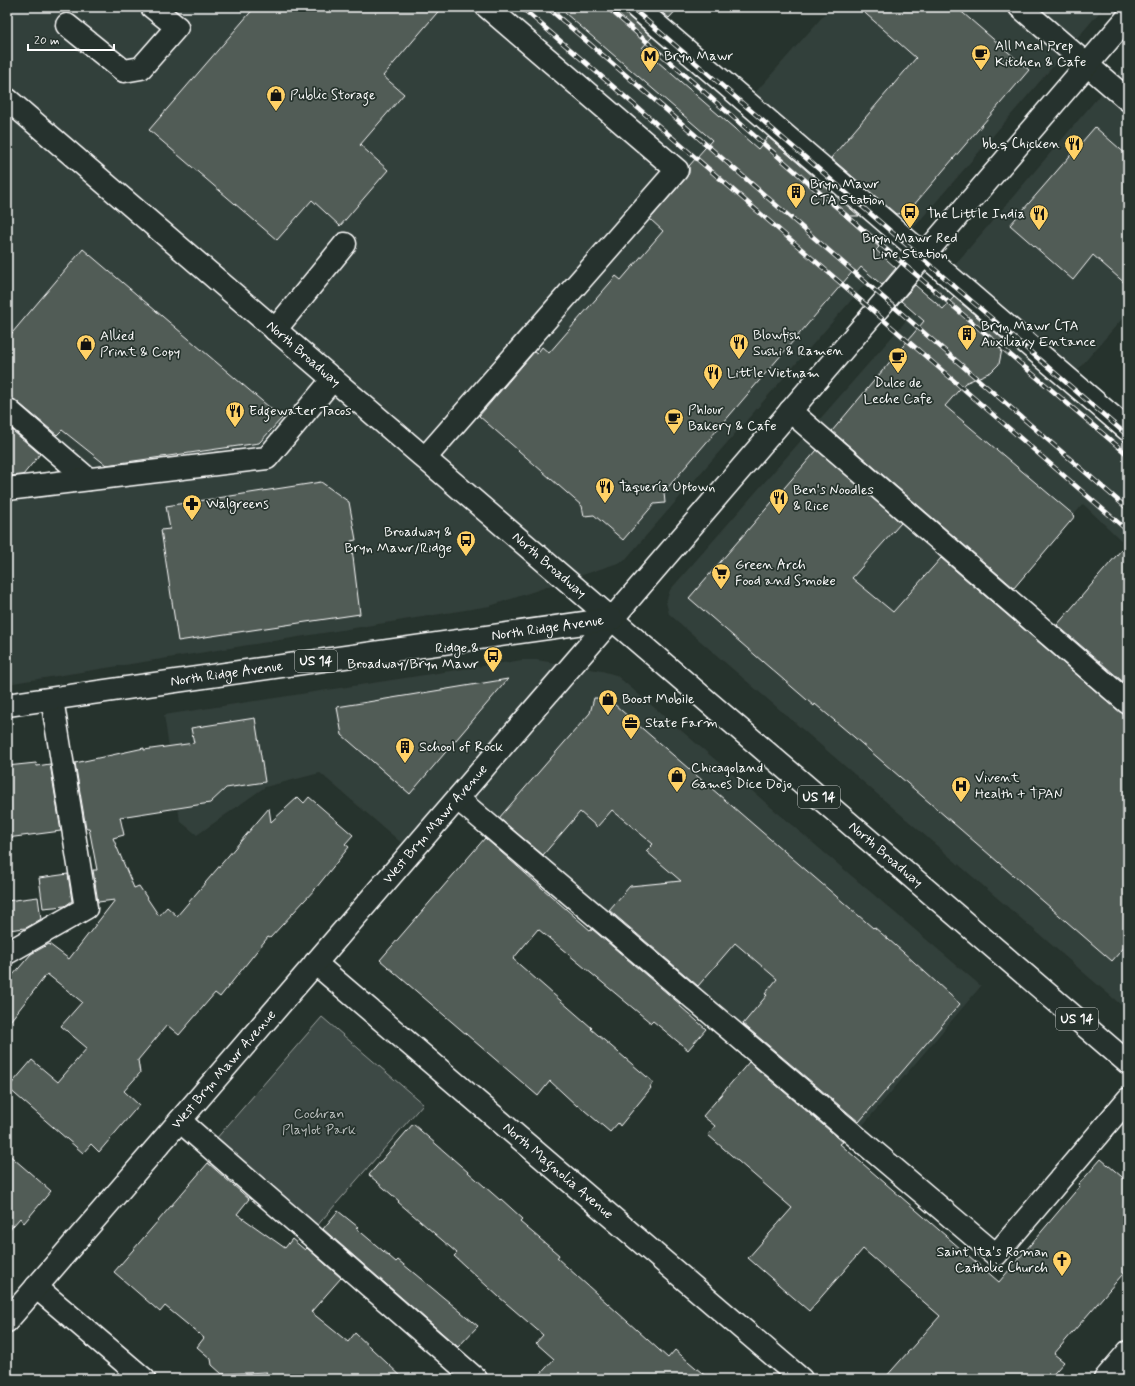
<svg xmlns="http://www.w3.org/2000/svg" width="1135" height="1386" font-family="Mynerve,sans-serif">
<rect width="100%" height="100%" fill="#26332d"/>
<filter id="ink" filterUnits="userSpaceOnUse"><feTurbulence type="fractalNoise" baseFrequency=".025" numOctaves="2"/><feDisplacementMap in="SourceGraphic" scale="8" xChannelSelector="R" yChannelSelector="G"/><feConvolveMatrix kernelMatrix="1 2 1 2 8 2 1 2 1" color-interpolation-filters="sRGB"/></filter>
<g filter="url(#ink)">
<g fill="#333f3a">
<path d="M7,7H636L747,102L831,7H1104L848,304L624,561L490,606L7,684V483L91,475L7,402Z"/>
<path d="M1128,62V312L1069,380L1128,430V547L1083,504L1006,597L1128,702V1011L669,614L666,602L670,590L947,274Z"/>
<path d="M522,660H537L602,671L616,675L981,986L852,1138L456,800L412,852L320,773L265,787L197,835L180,821L164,715Z"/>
</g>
<path fill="#3e4944" stroke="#9ea4a2" d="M322,1017L423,1104L316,1227L215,1140Z"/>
<g fill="#515c57" stroke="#fff">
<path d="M255,7H442L383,76L404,94L360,145L388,170L340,226L312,200L277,240L149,130Z"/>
<path d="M558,7H624V11L628,16L652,37L642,48L758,149L768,137L859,216H844L879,247L876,250L896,268L882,285L861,267L857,272L854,270L664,492L665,503L654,504L623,540L594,515L584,516L582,506L479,416L534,352L537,354L542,347L549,353L616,276L621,280L663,231L650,219L686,178L689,173V166L712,140Z"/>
<path d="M655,7H679L669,18Z"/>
<path d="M858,7H956L1029,70L907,213L896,214L831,158L916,58Z"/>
<path d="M1095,127L1128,156V286L1093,255L1073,280L1010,225Z"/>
<path d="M83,249L282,418L259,443L106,465L62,430L57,435L15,400L7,397V339Z"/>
<path d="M915,285L943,309L954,297L1004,340L999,364L991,372L965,383L945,406L1075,516L1014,588L832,431L924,321L901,301Z"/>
<path d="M7,426L40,454L23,475L7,476Z"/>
<path d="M817,450L901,523L852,578L893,612L941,558L1120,712L1128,715V943L1112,961L854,737L815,704L814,706L689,598Z"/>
<path d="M321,482L349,502L356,540L351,541L360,614L178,641L161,530L170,529L166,506Z"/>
<path d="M1128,542V686L1057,625Z"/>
<path d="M508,679L410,794L342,735L337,707Z"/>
<path d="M594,698H607L873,928L874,927L903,952L960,1004L859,1122L743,1024L767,995L765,994L777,979L735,943L698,986L609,910L630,886L681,881L646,851L653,844L612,810L597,827L580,812L543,855L499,818L590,713Z"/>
<path d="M255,718L265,782L226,788L210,803L120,817L124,835L113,838L134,888L139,886L159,916L167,907L177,916L269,808L271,822L298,797L304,803L309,797L353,835L345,844L349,847L316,888L270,938L268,937L220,997L215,993L179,1035L167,1025L138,1060L140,1073L124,1091L139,1105L99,1152L91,1144L83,1153L8,1088L32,1060L58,1082L87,1048L61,1026L82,1002L47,974L7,1025V982L31,954L49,944L69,959L115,900L98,902L93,870H97L89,828H86L75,763L144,748V750L194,743L191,728Z"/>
<path d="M36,763L37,766L50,764L61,831L7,838V766Z"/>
<path d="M485,838L591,931L592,929L681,1005L680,1006L706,1029L688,1050L653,1021L651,1023L538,929L513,959L592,1028L591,1029L653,1082L650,1087L651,1088L620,1126L618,1123L610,1132L578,1105L577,1106L550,1081L538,1096L380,960Z"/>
<path d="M68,874L72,901L65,906L43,908L39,878Z"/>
<path d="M38,897L41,919L26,928L7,930V901Z"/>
<path d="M749,1062L843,1142L840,1144L999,1282L1080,1186L1079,1184L1101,1159L1128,1182V1268L1054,1354L1064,1362L1049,1379H884L940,1316L863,1249L809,1311L748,1258L792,1208L708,1135L715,1126L703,1116Z"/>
<path d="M413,1124L500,1200L501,1199L523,1219L520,1222L559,1255L557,1258L668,1358L675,1350L709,1379H536L554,1359L536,1343L543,1335L499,1297L454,1256L457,1253L398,1202L399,1201L369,1175Z"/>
<path d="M7,1153L51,1191L24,1223L20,1218L7,1233Z"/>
<path d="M208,1163L249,1199L237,1214L285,1248L292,1239L305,1250L307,1248L341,1278L311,1312L348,1342L355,1333L404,1379H261L267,1372L222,1374L212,1365L211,1359L197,1347L204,1338L165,1306L160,1312L114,1272Z"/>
<path d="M338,1211L358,1227L356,1228L396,1262L398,1260L478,1326L458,1347L323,1229Z"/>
</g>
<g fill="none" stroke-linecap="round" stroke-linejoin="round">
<g stroke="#fff" stroke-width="25">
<g id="minor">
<path d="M636,7L1128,430"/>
<path d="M1020,7L1128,100"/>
<path d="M67,25L124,71L141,68L177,27L152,7"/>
<path d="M275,330L345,244"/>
<path d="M7,409L88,479"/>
<path d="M790,411L1128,703"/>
<path d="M425,458L677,170L487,7"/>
<path d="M7,489L267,458L333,379"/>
<path d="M458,799L996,1255L1128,1099"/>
<path d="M7,953L86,908L52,699"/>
<path id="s1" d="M315,963L801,1379"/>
<path d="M180,1121L476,1379"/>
<path d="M36,1287L144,1379"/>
<path id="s2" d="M7,1321L612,619"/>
<path d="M1105,1379L1128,1352"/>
</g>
</g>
<g stroke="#fff" stroke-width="25">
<g id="major">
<path id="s3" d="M7,99L1128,1063"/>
<path d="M612,619L1128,17"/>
<path id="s4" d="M7,705L612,619"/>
</g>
</g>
<use href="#minor" stroke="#26332d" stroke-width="22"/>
<use href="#major" stroke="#26332d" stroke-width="22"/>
<g stroke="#fff" stroke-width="4.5">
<g id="rail">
<path d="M521,7L1128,531"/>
<path d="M547,7L1128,509"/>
<path d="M607,7L813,187L1128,455"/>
<path d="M631,7L1128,436"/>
</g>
</g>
<use href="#rail" stroke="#26332d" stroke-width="3" stroke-dasharray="9" stroke-linecap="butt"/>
</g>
</g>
<defs>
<g id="cafe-pin" transform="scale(1)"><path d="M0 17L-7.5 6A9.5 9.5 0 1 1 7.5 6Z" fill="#ffd166" stroke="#26332d"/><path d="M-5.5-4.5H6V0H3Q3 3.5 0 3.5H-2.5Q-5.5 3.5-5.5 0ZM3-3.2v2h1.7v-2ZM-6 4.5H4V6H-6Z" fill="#111"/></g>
<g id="metro-pin" transform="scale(1)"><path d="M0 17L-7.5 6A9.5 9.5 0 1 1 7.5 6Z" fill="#ffd166" stroke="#26332d"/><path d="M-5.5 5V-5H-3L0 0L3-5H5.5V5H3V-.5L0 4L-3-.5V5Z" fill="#111"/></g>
<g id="shop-pin" transform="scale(1)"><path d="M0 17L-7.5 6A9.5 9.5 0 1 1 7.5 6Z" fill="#ffd166" stroke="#26332d"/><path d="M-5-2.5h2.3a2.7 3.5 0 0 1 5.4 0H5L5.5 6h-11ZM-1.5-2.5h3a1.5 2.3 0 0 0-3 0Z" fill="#111"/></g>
<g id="restaurant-pin" transform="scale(1)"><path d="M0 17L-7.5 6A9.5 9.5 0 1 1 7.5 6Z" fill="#ffd166" stroke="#26332d"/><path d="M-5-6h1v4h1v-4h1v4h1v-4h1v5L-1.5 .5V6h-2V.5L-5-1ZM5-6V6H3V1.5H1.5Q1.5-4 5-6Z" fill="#111"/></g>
<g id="building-pin" transform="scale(1)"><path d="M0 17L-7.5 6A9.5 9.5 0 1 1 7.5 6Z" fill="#ffd166" stroke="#26332d"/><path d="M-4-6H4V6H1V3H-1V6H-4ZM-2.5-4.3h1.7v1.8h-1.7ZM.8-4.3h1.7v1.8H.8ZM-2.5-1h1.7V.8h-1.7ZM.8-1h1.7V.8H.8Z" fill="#111"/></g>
<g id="bus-pin" transform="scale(1)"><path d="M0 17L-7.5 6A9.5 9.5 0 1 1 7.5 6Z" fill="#ffd166" stroke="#26332d"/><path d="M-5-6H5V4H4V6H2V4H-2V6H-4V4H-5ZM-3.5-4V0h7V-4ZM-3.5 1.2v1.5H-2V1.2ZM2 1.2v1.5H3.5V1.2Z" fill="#111"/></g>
<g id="pharmacy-pin" transform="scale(1)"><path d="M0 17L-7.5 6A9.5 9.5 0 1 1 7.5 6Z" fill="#ffd166" stroke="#26332d"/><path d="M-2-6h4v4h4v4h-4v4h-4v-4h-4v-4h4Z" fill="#111"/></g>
<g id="supermarket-pin" transform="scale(1)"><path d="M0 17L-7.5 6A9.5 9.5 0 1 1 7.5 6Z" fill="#ffd166" stroke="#26332d"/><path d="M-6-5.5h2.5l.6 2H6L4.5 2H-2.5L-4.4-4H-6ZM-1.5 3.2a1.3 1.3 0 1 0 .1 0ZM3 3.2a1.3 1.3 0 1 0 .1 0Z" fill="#111"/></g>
<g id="office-pin" transform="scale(1)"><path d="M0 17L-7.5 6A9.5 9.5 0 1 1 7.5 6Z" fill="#ffd166" stroke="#26332d"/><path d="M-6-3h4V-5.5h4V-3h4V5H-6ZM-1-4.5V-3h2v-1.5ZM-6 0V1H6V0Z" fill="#111"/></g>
<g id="hospital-pin" transform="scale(1)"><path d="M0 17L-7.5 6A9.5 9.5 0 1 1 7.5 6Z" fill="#ffd166" stroke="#26332d"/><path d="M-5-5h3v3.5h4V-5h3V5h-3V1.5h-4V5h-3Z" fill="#111"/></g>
<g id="church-pin" transform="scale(1)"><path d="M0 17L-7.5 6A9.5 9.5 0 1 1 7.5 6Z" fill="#ffd166" stroke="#26332d"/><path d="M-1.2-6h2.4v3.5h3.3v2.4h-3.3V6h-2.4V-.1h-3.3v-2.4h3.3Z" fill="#111"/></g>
</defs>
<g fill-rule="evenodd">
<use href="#cafe-pin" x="981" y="54"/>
<use href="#metro-pin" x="650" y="56"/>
<use href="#shop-pin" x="276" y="95"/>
<use href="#restaurant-pin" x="1074" y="144"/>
<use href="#building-pin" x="796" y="192"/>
<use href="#bus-pin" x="910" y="212"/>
<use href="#restaurant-pin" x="1039" y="214"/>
<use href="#building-pin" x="967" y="334"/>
<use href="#restaurant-pin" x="739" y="343"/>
<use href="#shop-pin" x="86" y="344"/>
<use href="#cafe-pin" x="898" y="357"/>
<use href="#restaurant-pin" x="713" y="373"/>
<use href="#restaurant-pin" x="235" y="411"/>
<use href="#cafe-pin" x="674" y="418"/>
<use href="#restaurant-pin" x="605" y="487"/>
<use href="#restaurant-pin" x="779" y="498"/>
<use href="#pharmacy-pin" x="192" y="504"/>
<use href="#bus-pin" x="466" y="540"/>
<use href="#supermarket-pin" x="721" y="573"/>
<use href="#bus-pin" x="493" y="656"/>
<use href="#shop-pin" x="608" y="699"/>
<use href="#office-pin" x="631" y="723"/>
<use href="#building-pin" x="405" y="747"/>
<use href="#shop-pin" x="677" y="776"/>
<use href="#hospital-pin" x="961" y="786"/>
<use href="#church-pin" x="1062" y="1260"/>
</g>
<g text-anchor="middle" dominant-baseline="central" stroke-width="3.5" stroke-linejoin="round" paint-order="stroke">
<g fill="#26332d" stroke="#bec2c0" stroke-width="1">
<rect x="295" y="650" width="42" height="22" rx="3"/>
<rect x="798" y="786" width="42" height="22" rx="3"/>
<rect x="1056" y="1008" width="42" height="22" rx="3"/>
</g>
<g font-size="13" font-weight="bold" fill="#fff">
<text x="316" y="661">US 14</text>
<text x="819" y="797">US 14</text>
<text x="1077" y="1019">US 14</text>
</g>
<g font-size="14" fill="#fff" stroke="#26332d" text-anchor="start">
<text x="995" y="46">All Meal Prep<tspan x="995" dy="16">Kitchen &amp; Cafe</tspan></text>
<text x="664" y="56">Bryn Mawr</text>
<text x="290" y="95">Public Storage</text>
<text x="1060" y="144" text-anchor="end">bb.q Chicken</text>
<text x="810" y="184">Bryn Mawr<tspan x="810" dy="16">CTA Station</tspan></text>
<text x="1025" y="214" text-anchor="end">The Little India</text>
<text x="910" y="238" text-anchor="middle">Bryn Mawr Red<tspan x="910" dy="16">Line Station</tspan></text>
<text x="981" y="326">Bryn Mawr CTA<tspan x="981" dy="16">Auxiliary Entance</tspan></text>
<text x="753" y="335">Blowfish<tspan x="753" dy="16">Sushi &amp; Ramen</tspan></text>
<text x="100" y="336">Allied<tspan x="100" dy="16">Print &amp; Copy</tspan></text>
<text x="727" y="373">Little Vietnam</text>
<text x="898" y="383" text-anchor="middle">Dulce de<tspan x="898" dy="16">Leche Cafe</tspan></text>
<text x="688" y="410">Phlour<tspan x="688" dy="16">Bakery &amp; Cafe</tspan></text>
<text x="249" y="411">Edgewater Tacos</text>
<text x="619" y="487">Taquería Uptown</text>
<text x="793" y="490">Ben's Noodles<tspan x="793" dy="16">&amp; Rice</tspan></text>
<text x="206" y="504">Walgreens</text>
<text x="452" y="532" text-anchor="end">Broadway &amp;<tspan x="452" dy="16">Bryn Mawr/Ridge</tspan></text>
<text x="735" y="565">Green Arch<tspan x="735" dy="16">Food and Smoke</tspan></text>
<text x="479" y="648" text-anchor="end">Ridge &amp;<tspan x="479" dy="16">Broadway/Bryn Mawr</tspan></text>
<text x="622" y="699">Boost Mobile</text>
<text x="645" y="723">State Farm</text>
<text x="419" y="747">School of Rock</text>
<text x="691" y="768">Chicagoland<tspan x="691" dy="16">Games Dice Dojo</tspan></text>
<text x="975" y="778">Vivent<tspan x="975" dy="16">Health + TPAN</tspan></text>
<text x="1048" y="1252" text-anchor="end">Saint Ita's Roman<tspan x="1048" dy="16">Catholic Church</tspan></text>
</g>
<g font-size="14" fill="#fff" stroke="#26332d">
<text stroke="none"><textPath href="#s3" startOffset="391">North Broadway</textPath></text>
<text stroke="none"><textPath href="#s3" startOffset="715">North Broadway</textPath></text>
<text stroke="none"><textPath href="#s4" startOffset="546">North Ridge Avenue</textPath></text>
<text stroke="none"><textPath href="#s4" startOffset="222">North Ridge Avenue</textPath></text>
<text stroke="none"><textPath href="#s2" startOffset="656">West Bryn Mawr Avenue</textPath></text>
<text stroke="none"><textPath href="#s3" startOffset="1159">North Broadway</textPath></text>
<text stroke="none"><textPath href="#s2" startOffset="332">West Bryn Mawr Avenue</textPath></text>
<text stroke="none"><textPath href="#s1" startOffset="320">North Magnolia Avenue</textPath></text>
</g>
<g font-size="14" fill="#bbbfbe" stroke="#26332d">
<text x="319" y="1114">Cochran<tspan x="319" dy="16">Playlot Park</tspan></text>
</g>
</g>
<rect width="1135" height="1386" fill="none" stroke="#26332d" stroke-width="24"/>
<rect x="12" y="12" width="1111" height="1362" fill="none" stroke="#fff" stroke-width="1.5" filter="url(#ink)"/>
<path d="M28 44v6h86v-6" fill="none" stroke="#ffffff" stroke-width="2"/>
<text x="34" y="44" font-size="12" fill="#ffffff" stroke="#26332d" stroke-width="3" paint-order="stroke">20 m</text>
</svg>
